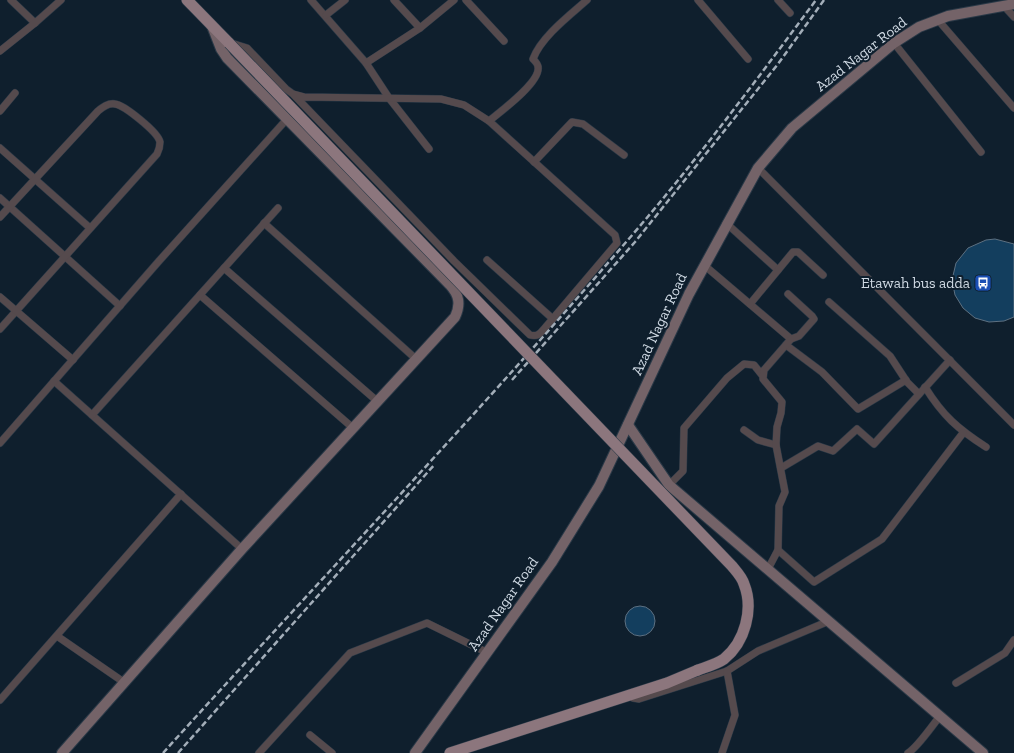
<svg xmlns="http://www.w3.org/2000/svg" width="1014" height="753" font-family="'Zilla Slab',serif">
<rect width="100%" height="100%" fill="#0f1f2d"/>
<g fill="#133e5e" stroke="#5d7081">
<path d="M995,239L1014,244V317L1004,321L989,322L975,318L963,308L955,295L952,280L956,263L968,248L986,240Z"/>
<circle cx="640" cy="621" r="15"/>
</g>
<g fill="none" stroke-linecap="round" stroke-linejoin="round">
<g stroke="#2a3947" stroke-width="8">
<g id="street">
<path d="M11,0L35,23"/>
<path d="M311,0L366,63L389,98L429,149"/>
<path d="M394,0L420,28"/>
<path d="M466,0L504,41"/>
<path d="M698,0L748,59"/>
<path d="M778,0L790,13"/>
<path d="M1004,6L1014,17"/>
<path d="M326,15L345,0"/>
<path d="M938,20L1014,108"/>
<path d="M231,43L247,48L286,89L293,94L304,97L441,99L464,105L489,121L615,235L617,243L544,329C540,334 537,337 530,335L454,261L293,94"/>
<path d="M894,43L981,152"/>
<path d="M0,51L35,23L61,0"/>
<path d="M366,63L420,28L454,0"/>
<path d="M0,111L15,93"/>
<path d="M489,121C500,112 541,82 538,67C538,64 535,61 533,59C541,37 570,15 587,0"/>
<path d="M0,148L90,228"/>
<path d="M534,162L572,122L583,124L624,155"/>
<path d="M758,168L1014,425"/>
<path d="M0,198L120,306"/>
<path d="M0,217L98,111C103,107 108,103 115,104C124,105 158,132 160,142C160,146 159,150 157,154L0,329"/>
<path d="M264,223L416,359"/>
<path d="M726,223L778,270"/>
<path d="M487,260L553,319"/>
<path d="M704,265L791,339"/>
<path d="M224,268L377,401"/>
<path d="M200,295L353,428"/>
<path d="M0,297L73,360"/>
<path d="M829,302L890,356L907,382L919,394"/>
<path d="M750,304L793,252H798L823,275"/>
<path d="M786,345L822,372L858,409L906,380"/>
<path d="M54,381L242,549"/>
<path d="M925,387C943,416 958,429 986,447"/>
<path d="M92,415L278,208"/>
<path d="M744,430L758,440L776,445"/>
<path d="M0,443L159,261L287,119"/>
<path d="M781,468L818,446L833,451L857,429L874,444L950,360"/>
<path d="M669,485L683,471L684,428L727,378L744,364L754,365L762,375"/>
<path d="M778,550L814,582L882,539L963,433"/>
<path d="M768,569L778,550L779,506L785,492L776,445L777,427L781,413L782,402L763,379L764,370L791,339L799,336L814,319L812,316L788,294"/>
<path d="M57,636L125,683"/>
<path d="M956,683L1005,653L1014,640"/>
<path d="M631,695L633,698L639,699L727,671L758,651L829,621"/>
<path d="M0,700L181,494"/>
<path d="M310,735L332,753"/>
<path d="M259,753L350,653L427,623L488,653"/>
<path d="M722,753L735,715L727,671"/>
<path d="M908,753C917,748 932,726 940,716"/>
</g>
</g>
<g stroke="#2a3947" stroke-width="12">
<g id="secondary">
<path d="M628,425L669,485L983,753"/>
<path d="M62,753L242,549L455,317C461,304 459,295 450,285L227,58L221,49L212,26"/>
<path d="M415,753L552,562L599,486L689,294L758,168L792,128L894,43L919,27L948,16L1014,4"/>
</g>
</g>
<g stroke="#2a3947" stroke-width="12">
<g id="primary">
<path d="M187,0L229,43"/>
<path d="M450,753L667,683L698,670"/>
</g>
</g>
<use href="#street" stroke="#554a4d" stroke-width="7"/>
<use href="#secondary" stroke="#746368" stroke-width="10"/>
<use href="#primary" stroke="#8c767d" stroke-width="11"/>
<g stroke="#a3aeb9" stroke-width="2.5" stroke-dasharray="6 3" stroke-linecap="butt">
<path d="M512,380L635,242L778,64L824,0"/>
<path d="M163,753C318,582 477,415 627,241C694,164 755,82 816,0"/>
<path d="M178,753L435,464"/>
</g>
<g stroke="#2a3947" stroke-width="12" stroke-linecap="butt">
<path id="primary-bridge" d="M229,43L732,566C736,571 742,577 744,584C754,609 745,642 724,659C717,664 706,667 698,670"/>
</g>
<use href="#primary-bridge" stroke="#8c767d" stroke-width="11"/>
</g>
<defs>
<g id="bus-square" transform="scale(0.9)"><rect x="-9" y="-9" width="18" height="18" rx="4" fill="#1a4fb4" stroke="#0f1f2d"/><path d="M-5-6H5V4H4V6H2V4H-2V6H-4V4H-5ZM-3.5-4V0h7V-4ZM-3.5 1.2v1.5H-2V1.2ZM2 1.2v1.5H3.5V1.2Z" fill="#fff"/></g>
</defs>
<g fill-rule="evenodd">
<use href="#bus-square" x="983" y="283"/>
</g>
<g text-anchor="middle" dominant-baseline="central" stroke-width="4" stroke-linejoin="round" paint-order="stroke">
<g font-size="15" fill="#d0dae4" stroke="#0f1f2d">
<text transform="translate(861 54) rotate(-38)">Azad Nagar Road</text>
<text transform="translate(659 324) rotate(-65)">Azad Nagar Road</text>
<text transform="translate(503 604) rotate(-55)">Azad Nagar Road</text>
</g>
<g font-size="15" fill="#d0dae4" stroke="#0f1f2d" text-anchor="end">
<text x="970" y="283">Etawah bus adda</text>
</g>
</g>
</svg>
